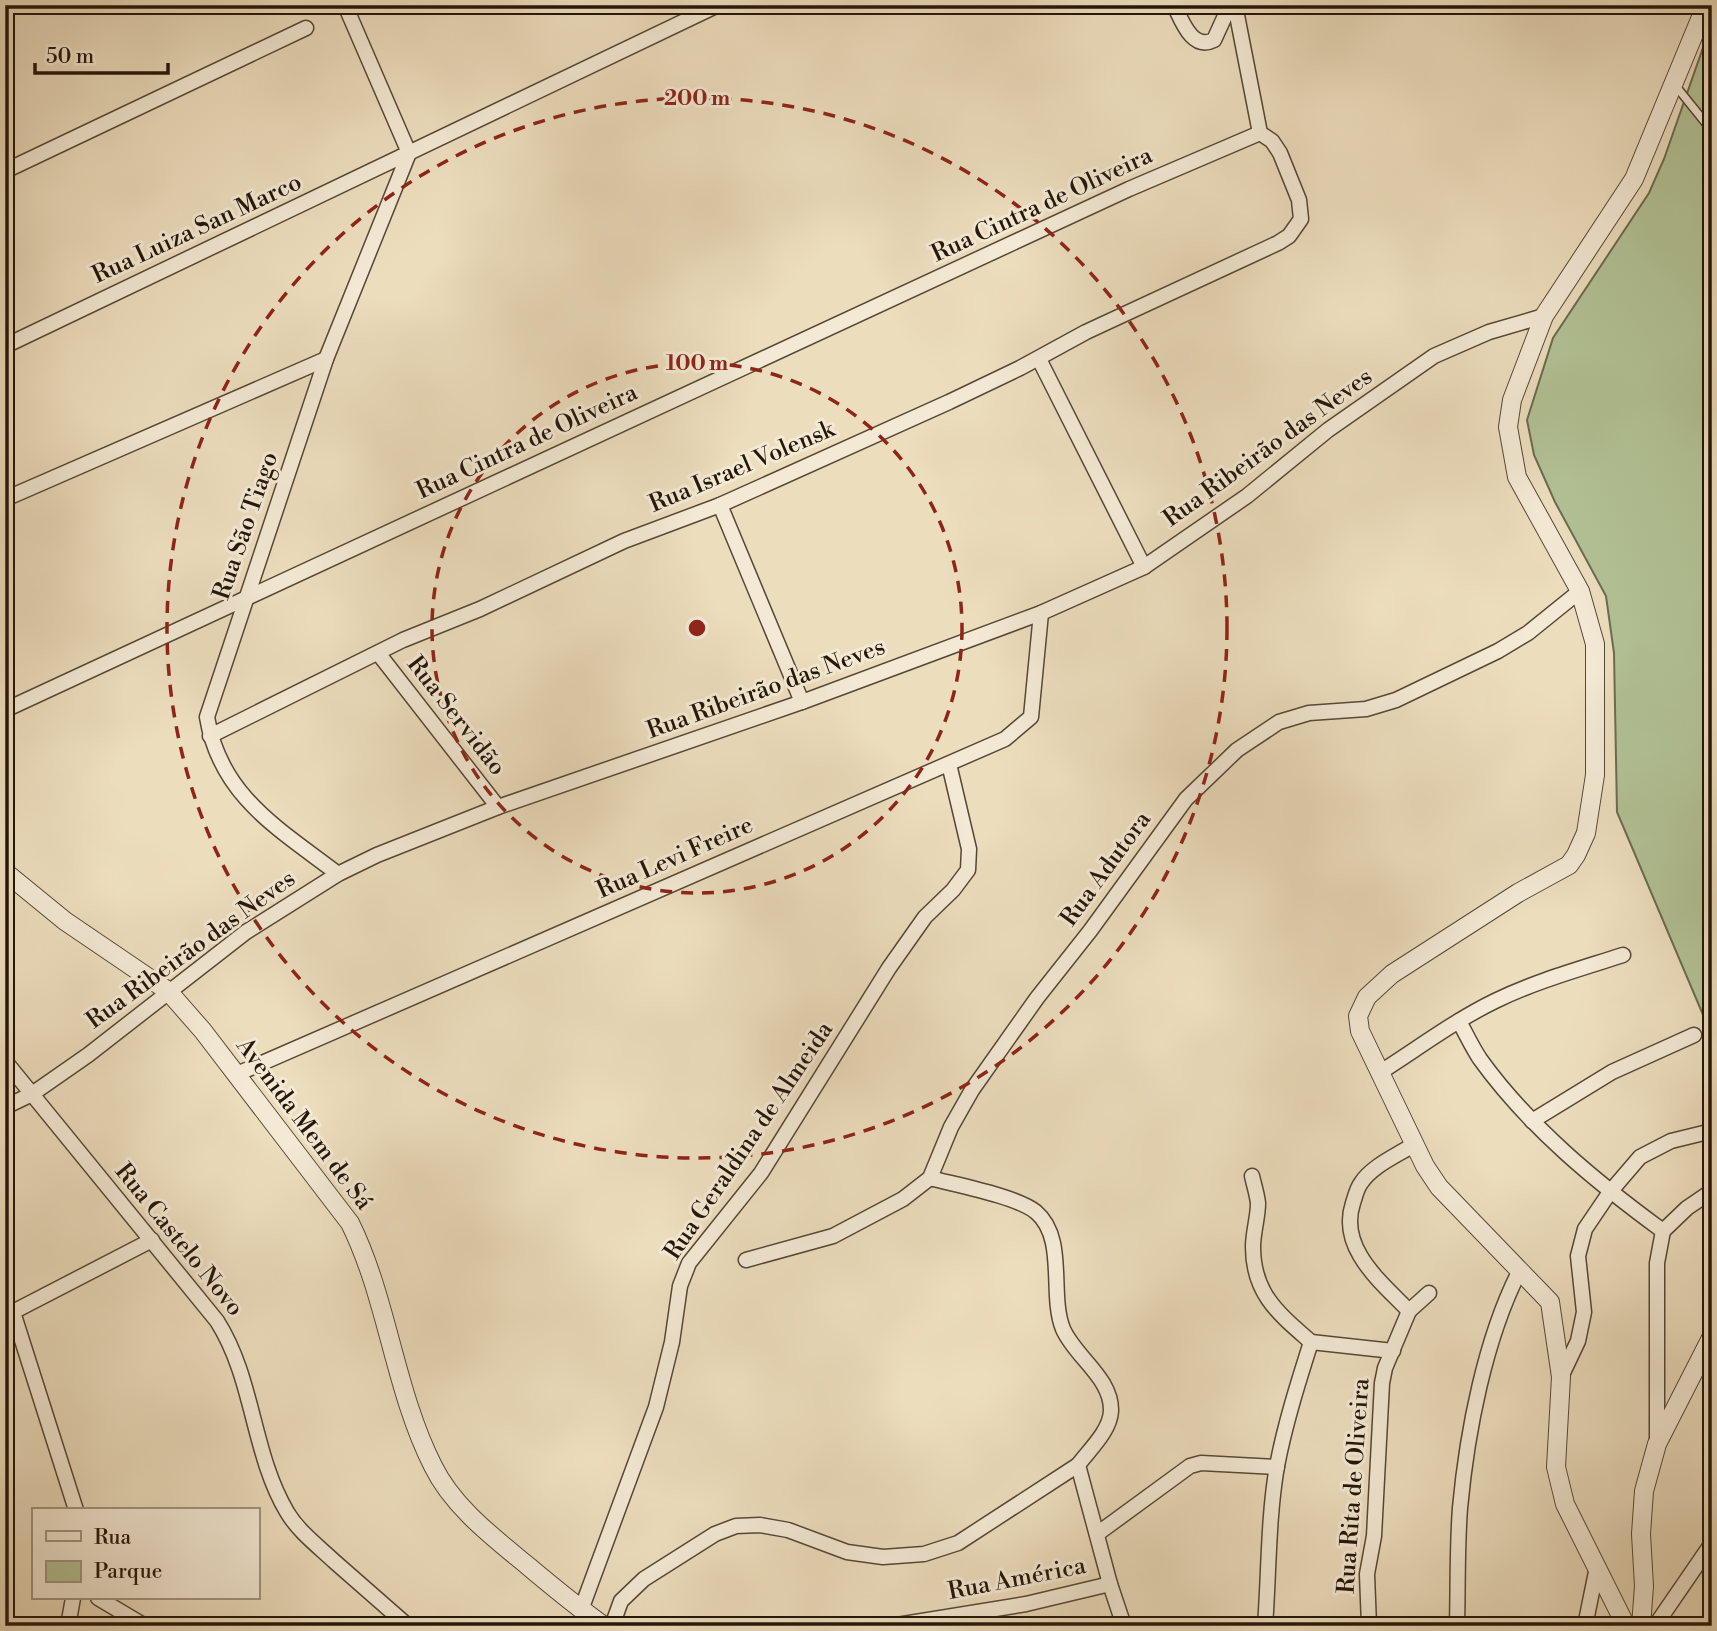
<svg xmlns="http://www.w3.org/2000/svg" width="1717" height="1631" font-family="'Libre Bodoni',serif">
<rect width="100%" height="100%" fill="#ecddbd"/>
<filter id="stains"><feTurbulence type="fractalNoise" baseFrequency=".00286" numOctaves="4"/><feColorMatrix values="0 0 0 0 .2 0 0 0 0 .09 0 0 0 0 .02 0 0 0 .5 -.17"/></filter>
<radialGradient id="worn" r=".72"><stop offset=".6" stop-color="#630" stop-opacity="0"/><stop offset="1" stop-color="#630" stop-opacity=".3"/></radialGradient>
<path fill="#b2c296" stroke="#6b6c50" stroke-width="2" d="M1712,22V1036L1617,812L1614,653L1606,596L1555,502L1534,455L1527,420L1553,338L1649,193L1664,159Z"/>
<g fill="none" stroke-linecap="round" stroke-linejoin="round">
<g stroke="#564836" stroke-width="10">
<path id="service" d="M1675,85L1712,131"/>
</g>
<g stroke="#564836" stroke-width="17">
<g id="minor">
<path d="M345,5L409,153"/>
<path d="M1174,5C1182,21 1192,51 1214,40L1230,5"/>
<path d="M5,171L306,28"/>
<path d="M5,346L718,5"/>
<path d="M1039,359L1144,567"/>
<path d="M5,499L326,359"/>
<path d="M720,505L802,702"/>
<path d="M378,653L498,807"/>
<path d="M5,710L1129,189L1260,133"/>
<path d="M210,736L403,640L480,609L624,541L720,505L949,402L1020,368L1086,332L1278,243L1289,236L1301,219L1299,200L1280,153L1272,141L1260,133L1235,5"/>
<path d="M338,874C279,829 220,796 207,717L326,359L409,153"/>
<path d="M1459,1021C1466,1034 1472,1047 1480,1059C1529,1127 1596,1182 1663,1231"/>
<path d="M5,1061L217,1321C254,1379 252,1453 287,1512C299,1532 318,1546 335,1562C359,1583 383,1604 408,1626"/>
<path d="M1379,1073C1417,1049 1454,1021 1495,1001C1536,981 1580,969 1623,955"/>
<path d="M237,1074L1005,739L1031,717L1041,613"/>
<path d="M5,1107L32,1094L88,1055L246,932L338,874L377,855L498,807L802,702L1041,613L1144,567L1247,496L1328,430L1434,356L1489,332L1544,316"/>
<path d="M1532,1121L1612,1072L1694,1035"/>
<path d="M1252,1176C1254,1185 1257,1194 1258,1203C1258,1218 1253,1232 1253,1247C1253,1294 1279,1314 1311,1342C1298,1383 1285,1424 1277,1466C1268,1518 1269,1573 1265,1626"/>
<path d="M930,1178C956,1185 1016,1196 1036,1212C1067,1238 1049,1295 1063,1329C1075,1357 1112,1378 1111,1411C1110,1431 1090,1449 1078,1465L1110,1584L1124,1626"/>
<path d="M746,1260L833,1236L903,1199L930,1178L951,1127L972,1090L1037,998L1090,931L1186,799L1237,750L1279,722L1309,713L1366,709L1396,700L1498,651L1528,633L1580,591"/>
<path d="M1409,1311C1381,1282 1338,1248 1353,1203C1355,1197 1357,1188 1361,1183C1372,1166 1396,1156 1413,1145"/>
<path d="M13,1312L76,1510"/>
<path d="M7,1315L152,1240"/>
<path d="M1311,1342L1393,1351"/>
<path d="M1561,1377L1578,1341L1584,1312L1578,1256L1585,1229L1610,1192L1640,1157L1671,1141L1712,1131"/>
<path d="M1657,1442V1263L1663,1231L1687,1208L1712,1191"/>
<path d="M1097,1534L1190,1466L1201,1463L1277,1467"/>
<path d="M98,1598L145,1626"/>
<path d="M581,1610L656,1407L672,1342L680,1286L689,1263L761,1173L889,968L925,917L953,890L968,870L969,849L949,764"/>
<path d="M68,1626L73,1598"/>
<path d="M612,1626L621,1601L644,1579L715,1534L736,1526L760,1525L788,1530L847,1552L883,1557L924,1554L958,1543L1078,1465"/>
<path d="M891,1626L1026,1604L1110,1584"/>
<path d="M1369,1626L1367,1574L1374,1536L1382,1383L1385,1368L1409,1311L1429,1293"/>
<path d="M1457,1626C1458,1587 1457,1547 1460,1508C1467,1432 1485,1338 1520,1270"/>
<path d="M1585,1626L1597,1567"/>
<path d="M1655,1626L1712,1543"/>
</g>
</g>
<g stroke="#564836" stroke-width="20">
<g id="tertiary">
<path d="M5,872L65,921L168,991L203,1031L350,1223C388,1300 394,1389 433,1466C453,1507 493,1537 528,1566C553,1587 577,1607 604,1626"/>
<path d="M1626,1626L1565,1504L1556,1467L1561,1377L1550,1302L1439,1187L1425,1166L1360,1031L1358,1016L1367,997L1392,974L1518,893L1569,865L1576,855L1586,833L1595,775V644L1580,591L1517,477L1508,427L1512,400L1544,316L1634,179L1706,5"/>
<path d="M1641,1626L1644,1586L1641,1534L1644,1491L1657,1444L1712,1336"/>
</g>
</g>
<use href="#service" stroke="#f3e9d4" stroke-width="7"/>
<use href="#minor" stroke="#f3e9d4" stroke-width="14"/>
<use href="#tertiary" stroke="#f3e9d4" stroke-width="18"/>
</g>
<g fill="none" stroke="#8f2418" stroke-width="3.5" stroke-dasharray="12 9">
<circle cx="697" cy="628" r="265"/>
<circle cx="697" cy="628" r="530"/>
</g>
<g text-anchor="middle" dominant-baseline="central" stroke-width="6" stroke-linejoin="round" paint-order="stroke">
<g font-size="24" fill="#241609" stroke="#f3e9d4">
<text transform="translate(1042 205) rotate(-25)">Rua Cintra de Oliveira</text>
<text transform="translate(197 229) rotate(-25)">Rua Luiza San Marco</text>
<text transform="translate(527 442) rotate(-25)">Rua Cintra de Oliveira</text>
<text transform="translate(1268 448) rotate(-36)">Rua Ribeirão das Neves</text>
<text transform="translate(742 467) rotate(-23)">Rua Israel Volensk</text>
<text transform="translate(246 526) rotate(-71)">Rua São Tiago</text>
<text transform="translate(766 689) rotate(-20)">Rua Ribeirão das Neves</text>
<text transform="translate(456 716) rotate(52)">Rua Servidão</text>
<text transform="translate(675 858) rotate(-24)">Rua Levi Freire</text>
<text transform="translate(1106 869) rotate(-54)">Rua Adutora</text>
<text transform="translate(191 950) rotate(-36)">Rua Ribeirão das Neves</text>
<text transform="translate(304 1124) rotate(53)">Avenida Mem de Sá</text>
<text transform="translate(749 1141) rotate(-56)">Rua Geraldina de Almeida</text>
<text transform="translate(179 1240) rotate(51)">Rua Castelo Novo</text>
<text transform="translate(1354 1486) rotate(-86)">Rua Rita de Oliveira</text>
<text transform="translate(1017 1579) rotate(-11)">Rua América</text>
</g>
</g>
<circle cx="697" cy="628" r="10" fill="#8f2418" stroke="#f3e9d4" stroke-width="3.5"/>
<g font-size="21" text-anchor="middle" font-weight="bold" fill="#8f2418" stroke="#f3e9d4" stroke-width="6" stroke-linejoin="round" paint-order="stroke">
<text x="697" y="105">200 m</text>
<text x="697" y="370">100 m</text>
</g>
<rect width="1717" height="1631" fill="none" stroke="#ecddbd" stroke-width="28"/>
<rect x="7" y="7" width="1703" height="1617" fill="none" stroke="#241609" stroke-width="3.5"/>
<rect x="14" y="14" width="1689" height="1603" fill="none" stroke="#241609" stroke-width="2"/>
<rect x="32" y="1508" width="228" height="91" fill="#f3e9d4" stroke="#a09583" stroke-width="2"/>
<rect x="46" y="1531" width="35" height="10" fill="#f3e9d4" stroke="#a09583" stroke-width="2"/>
<text x="94" y="1544" font-size="21" fill="#241609">Rua</text>
<rect x="46" y="1561" width="35" height="21" fill="#b2c296" stroke="#a09583" stroke-width="2"/>
<text x="94" y="1578" font-size="21" fill="#241609">Parque</text>
<path d="M35 63v10h133v-10" fill="none" stroke="#241609" stroke-width="3.5"/>
<text x="46" y="63" font-size="21" fill="#241609" stroke="#f3e9d4" stroke-width="5" paint-order="stroke">50 m</text>
<rect width="100%" height="100%" filter="url(#stains)"/>
<rect width="100%" height="100%" fill="url(#worn)"/>
</svg>
